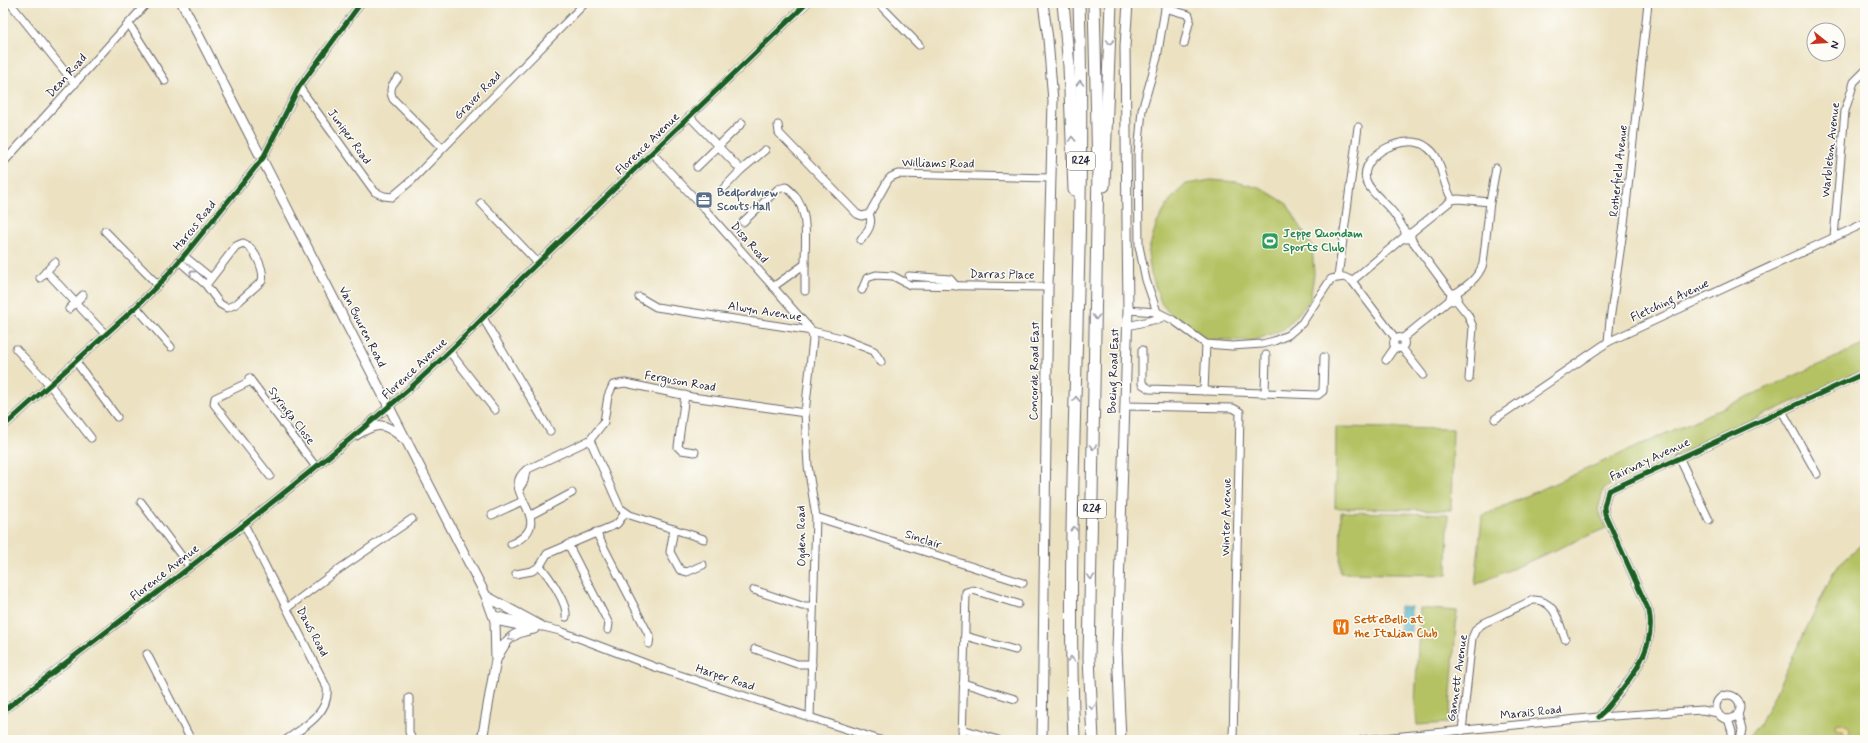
<svg xmlns="http://www.w3.org/2000/svg" width="1868" height="743" font-family="Mynerve,sans-serif">
<rect width="100%" height="100%" fill="#fdfcf7"/>
<filter id="ink" filterUnits="userSpaceOnUse"><feTurbulence type="fractalNoise" baseFrequency=".025" numOctaves="2"/><feDisplacementMap in="SourceGraphic" scale="8" xChannelSelector="R" yChannelSelector="G"/><feConvolveMatrix kernelMatrix="1 2 1 2 8 2 1 2 1" color-interpolation-filters="sRGB"/></filter>
<filter id="wash" filterUnits="userSpaceOnUse"><feTurbulence type="fractalNoise" baseFrequency=".012" numOctaves="4" result="noise"/><feDisplacementMap in="SourceGraphic" scale="16" xChannelSelector="R" yChannelSelector="G"/><feGaussianBlur stdDeviation="0.9" result="paint"/><feColorMatrix in="noise" values="0 0 0 0 0 0 0 0 0 0 0 0 0 0 0 0 0 1.4 0 .05"/><feComposite in="paint" operator="in"/></filter>
<g filter="url(#wash)">
<rect width="100%" height="100%" fill="#ece2c2"/>
<g fill="#b5c264" stroke="#6c7250">
<path d="M1211,180L1237,182L1263,189L1287,204L1312,246L1314,274L1310,301L1284,329L1253,341L1205,339L1174,319L1161,303L1151,274L1148,253L1156,225L1170,200L1186,184Z"/>
<path d="M1865,344V369L1604,488L1598,510L1606,528L1475,585L1482,516Z"/>
<path d="M1336,427L1453,429L1451,510L1335,508Z"/>
<path d="M1341,512L1448,514L1447,575L1340,573Z"/>
<path d="M1865,541V740H1745L1760,725L1836,567Z"/>
<path d="M1420,608L1457,611L1449,723L1417,725L1415,704Z"/>
</g>
<path fill="#eeda9e" stroke="#887e6c" d="M1839,723L1848,726L1850,731L1848,736L1844,735L1842,731L1836,729L1835,725Z"/>
<path fill="#40aabf" stroke="#31667d" d="M1400,606L1411,607V632L1399,631Z"/>
</g>
<g filter="url(#ink)">
<g fill="none" stroke-linecap="round" stroke-linejoin="round">
<g stroke="#69656a" stroke-width="9">
<g id="minor">
<path d="M10,3L75,84"/>
<path d="M878,3L919,45"/>
<path d="M1165,8L1189,15L1190,19L1184,44"/>
<path d="M129,24L165,81"/>
<path d="M398,78C391,85 389,90 393,99L442,148"/>
<path d="M299,87L375,192L384,196L392,197L412,180L585,3"/>
<path d="M690,117L741,170L765,150"/>
<path d="M778,125L779,133L857,214L862,216L869,214L888,180L891,177L898,174L1050,178"/>
<path d="M652,153L702,206L812,331"/>
<path d="M3,163L147,3"/>
<path d="M697,167L742,123"/>
<path d="M722,190L741,170"/>
<path d="M481,203L538,263"/>
<path d="M743,222L778,189L786,187C811,205 805,237 805,264"/>
<path d="M105,231L158,285"/>
<path d="M1405,233H1411V239H1405C1405,237 1405,235 1405,233C1405,229 1394,213 1391,210C1383,200 1370,192 1366,180C1359,155 1407,130 1428,148C1439,156 1440,168 1444,180C1446,187 1449,193 1452,200"/>
<path d="M1411,233L1452,200L1458,199L1490,202"/>
<path d="M1834,237L1845,111L1854,82L1865,71"/>
<path d="M1411,239L1451,293H1456L1458,297L1456,300L1452,301L1450,298L1451,293"/>
<path d="M861,240C867,232 874,224 869,214"/>
<path d="M184,256L211,278"/>
<path d="M179,261L206,285L220,304L227,308L236,304L262,281C265,270 254,247 243,243L236,246L206,285"/>
<path d="M46,271L106,335"/>
<path d="M909,276L950,279L956,286"/>
<path d="M1338,277L1358,127"/>
<path d="M40,278L55,262"/>
<path d="M1352,281L1404,237"/>
<path d="M773,287L805,264V291"/>
<path d="M862,290L867,278L876,275L893,276L910,285L1048,287"/>
<path d="M1456,293C1468,285 1478,278 1483,264L1490,202L1496,168"/>
<path d="M639,297L656,307L812,331L841,338L874,351L881,362"/>
<path d="M1456,300L1468,315L1473,327L1469,379"/>
<path d="M136,307L171,347"/>
<path d="M69,309L83,295"/>
<path d="M1128,310L1157,312L1173,320L1206,344L1232,346L1262,344L1274,341L1288,335L1302,323L1331,279L1344,277L1352,281L1396,339"/>
<path d="M483,318L550,431"/>
<path d="M1157,320V312L1146,280L1139,246L1138,154L1142,110L1157,58L1166,3"/>
<path d="M1128,326L1161,318"/>
<circle cx="1399" cy="343" r="5.5"/>
<path d="M1402,339L1451,299"/>
<path d="M1608,342L1610,320L1624,224L1648,3"/>
<path d="M1402,348L1423,375"/>
<path d="M16,349L50,385L91,438"/>
<path d="M1142,350V384L1150,389L1318,395L1323,391L1324,357"/>
<path d="M449,351L495,410"/>
<path d="M1386,360L1395,347"/>
<path d="M76,362L117,417"/>
<path d="M249,378L316,467"/>
<path d="M251,381L215,398L214,404L270,476"/>
<path d="M1204,391L1206,344"/>
<path d="M1265,393L1266,355"/>
<path d="M685,395L678,447L681,450L695,452"/>
<path d="M1125,406L1233,408L1240,412L1233,740"/>
<path d="M1782,411L1817,474"/>
<path d="M1495,419L1608,342L1865,223"/>
<path d="M3,427L136,307L162,281L187,252L263,158L299,87L361,3"/>
<path d="M1679,457L1709,520"/>
<path d="M519,489L524,481L526,470"/>
<path d="M141,502L189,566"/>
<path d="M492,515L523,501"/>
<path d="M531,515L572,493"/>
<path d="M816,517L1023,583"/>
<path d="M244,524L327,688C330,713 304,727 286,740"/>
<path d="M674,529L670,552L680,570L687,572L703,565"/>
<path d="M596,532L650,637L649,644"/>
<path d="M704,539L630,515L620,508L590,440L604,422L608,396L613,385L625,383L692,397L805,413"/>
<path d="M511,544C561,521 497,493 526,470L590,440"/>
<path d="M568,544L609,624L608,630"/>
<path d="M540,566C549,576 568,604 566,617"/>
<path d="M516,574L532,571L540,566L547,554L617,524L625,513"/>
<path d="M754,590L802,606H813"/>
<path d="M287,608L335,572L412,519"/>
<path d="M494,615L560,631L655,667L880,740"/>
<path d="M495,621L529,628"/>
<path d="M965,636L1015,650"/>
<path d="M755,649L797,664H812"/>
<path d="M147,654L191,740"/>
<path d="M963,683L1015,699"/>
<circle cx="1728" cy="707" r="12"/>
<path d="M409,698V732L412,740"/>
<path d="M3,711C134,610 267,510 393,403C439,364 481,320 523,277L807,3"/>
<path d="M1738,714L1742,730L1740,740"/>
<path d="M1599,717C1624,687 1658,652 1649,611L1605,514L1604,507L1608,491L1865,373"/>
<path d="M810,718L816,517L808,466L805,413L813,339L812,331"/>
<path d="M1728,719L1732,732V740"/>
<path d="M962,729L998,740"/>
<path d="M1462,731L1472,638L1476,629L1484,623L1533,600C1555,599 1559,623 1565,639"/>
<path d="M962,740L966,592L973,590L1018,604"/>
<path d="M1362,740L1599,717L1702,710L1718,713"/>
</g>
</g>
<g stroke="#69656a" stroke-width="11">
<g id="major">
<path d="M182,3L486,596L495,621L496,660L482,740"/>
<path d="M356,435C377,422 384,422 403,438"/>
<path d="M486,596L541,626"/>
<path d="M497,658C506,639 513,632 534,629"/>
<path d="M1042,740L1048,287L1053,101L1048,39L1043,3"/>
<path d="M1121,740L1117,649L1128,310L1125,46L1128,3"/>
</g>
</g>
<g stroke="#69656a" stroke-width="13">
<g id="highway">
<path d="M1063,3L1069,66L1074,190"/>
<path d="M1104,186L1111,3"/>
<path d="M1074,740C1064,495 1087,249 1079,3"/>
<path d="M1093,740L1089,658L1098,170L1094,3"/>
</g>
</g>
<use href="#minor" stroke="#fff" stroke-width="7"/>
<use href="#major" stroke="#fff" stroke-width="9"/>
<use href="#highway" stroke="#fff" stroke-width="11"/>
<g stroke="#fdfcf7" stroke-width="8">
<g id="cycleway">
<path d="M3,427L136,307L162,281L187,252L263,158L299,87L361,3"/>
<path d="M3,711C134,610 267,510 393,403C439,364 481,320 523,277L807,3"/>
<path d="M1599,717C1624,687 1658,652 1649,611L1605,514L1604,507L1608,491L1865,373"/>
</g>
</g>
<use href="#cycleway" stroke="#1b5e20" stroke-width="5"/>
</g>
<defs><path id="oneway-chevron" d="M-2-3.5L2.5 0L-2 3.5" fill="none" stroke-width="1.6" stroke-linecap="round" stroke-linejoin="round"/></defs>
<g stroke="#9c9ca7">
<use href="#oneway-chevron" transform="translate(1110 42) rotate(92)"/>
<use href="#oneway-chevron" transform="translate(1080 83) rotate(-90)"/>
<use href="#oneway-chevron" transform="translate(1072 139) rotate(-92)"/>
<use href="#oneway-chevron" transform="translate(192 273) rotate(-139)"/>
<use href="#oneway-chevron" transform="translate(1096 317) rotate(91)"/>
<use href="#oneway-chevron" transform="translate(1076 399) rotate(-89)"/>
<use href="#oneway-chevron" transform="translate(1093 447) rotate(91)"/>
<use href="#oneway-chevron" transform="translate(1074 529) rotate(-89)"/>
<use href="#oneway-chevron" transform="translate(1091 577) rotate(91)"/>
<use href="#oneway-chevron" transform="translate(510 638) rotate(135)"/>
<use href="#oneway-chevron" transform="translate(1071 659) rotate(-91)"/>
<use href="#oneway-chevron" transform="translate(1092 707) rotate(87)"/>
</g>
</g>
<defs>
<g id="office-square" transform="scale(0.9)"><rect x="-9" y="-9" width="18" height="18" rx="4" fill="#5c6f8a" stroke="#fdfcf7"/><path d="M-6-3h4V-5.5h4V-3h4V5H-6ZM-1-4.5V-3h2v-1.5ZM-6 0V1H6V0Z" fill="#fff"/></g>
<g id="stadium-square" transform="scale(0.9)"><rect x="-9" y="-9" width="18" height="18" rx="4" fill="#2e9e5b" stroke="#fdfcf7"/><path d="M0-5a6.5 5 0 1 0 0 10a6.5 5 0 1 0 0-10ZM-3.5-1.8h7v3.6h-7Z" fill="#fff"/></g>
<g id="restaurant-square" transform="scale(0.9)"><rect x="-9" y="-9" width="18" height="18" rx="4" fill="#e8710a" stroke="#fdfcf7"/><path d="M-5-6h1v4h1v-4h1v4h1v-4h1v5L-1.5 .5V6h-2V.5L-5-1ZM5-6V6H3V1.5H1.5Q1.5-4 5-6Z" fill="#fff"/></g>
</defs>
<g fill-rule="evenodd">
<use href="#office-square" x="704" y="200"/>
<use href="#stadium-square" x="1270" y="241"/>
<use href="#restaurant-square" x="1341" y="627"/>
</g>
<g text-anchor="middle" dominant-baseline="central" stroke-width="3" stroke-linejoin="round" paint-order="stroke">
<g fill="#fdfcf7" stroke="#646373" stroke-width="1">
<rect x="1067" y="152" width="28" height="18" rx="3"/>
<rect x="1078" y="500" width="28" height="18" rx="3"/>
</g>
<g font-size="11" font-weight="bold" fill="#22223b">
<text x="1081" y="161">R24</text>
<text x="1092" y="509">R24</text>
</g>
<g font-size="12" fill="#22223b" stroke="#fdfcf7">
<text transform="translate(67 76) rotate(-48)">Dean Road</text>
<text transform="translate(478 96) rotate(-46)">Graver Road</text>
<text transform="translate(349 137) rotate(54)">Juniper Road</text>
<text transform="translate(648 144) rotate(-44)">Florence Avenue</text>
<text transform="translate(1831 150) rotate(-84)">Warbleton Avenue</text>
<text transform="translate(938 164) rotate(1)">Williams Road</text>
<text transform="translate(1619 171) rotate(-84)">Rotherfield Avenue</text>
<text transform="translate(195 226) rotate(-51)">Harcus Road</text>
<text transform="translate(749 243) rotate(49)">Disa Road</text>
<text transform="translate(1002 275) rotate(1)">Darras Place</text>
<text transform="translate(1670 301) rotate(-25)">Fletching Avenue</text>
<text transform="translate(765 312) rotate(9)">Alwyn Avenue</text>
<text transform="translate(362 327) rotate(63)">Van Buuren Road</text>
<text transform="translate(415 369) rotate(-43)">Florence Avenue</text>
<text transform="translate(1035 371) rotate(-89)">Concorde Road East</text>
<text transform="translate(1114 371) rotate(-88)">Boeing Road East</text>
<text transform="translate(680 382) rotate(10)">Ferguson Road</text>
<text transform="translate(291 416) rotate(53)">Syringa Close</text>
<text transform="translate(1650 460) rotate(-25)">Fairway Avenue</text>
<text transform="translate(1227 517) rotate(-89)">Winter Avenue</text>
<text transform="translate(802 536) rotate(-91)">Ogden Road</text>
<text transform="translate(923 540) rotate(18)">Sinclair</text>
<text transform="translate(165 573) rotate(-38)">Florence Avenue</text>
<text transform="translate(312 632) rotate(62)">Daws Road</text>
<text transform="translate(725 678) rotate(18)">Harper Road</text>
<text transform="translate(1458 678) rotate(-82)">Gannett Avenue</text>
<text transform="translate(1531 713) rotate(-6)">Marais Road</text>
</g>
<g font-size="12" font-weight="bold" fill="#4e5e75" stroke="#fdfcf7" text-anchor="start">
<text x="717" y="193">Bedfordview<tspan x="717" dy="14">Scouts Hall</tspan></text>
</g>
<g font-size="12" font-weight="bold" fill="#27864d" stroke="#fdfcf7" text-anchor="start">
<text x="1283" y="234">Jeppe Quondam<tspan x="1283" dy="14">Sports Club</tspan></text>
</g>
<g font-size="12" font-weight="bold" fill="#c56008" stroke="#fdfcf7" text-anchor="start">
<text x="1354" y="620">SetteBello at<tspan x="1354" dy="14">the Italian Club</tspan></text>
</g>
</g>
<rect width="1868" height="743" fill="none" stroke="#fdfcf7" stroke-width="16"/>
<g transform="translate(1826 42) rotate(107)"><circle r="19" fill="#fdfcf7" stroke="#a5a5ac"/>
<path d="M0-3L7 15L0 10L-7 15Z" fill="#c8321e"/>
<text y="-6" font-size="11" font-weight="bold" text-anchor="middle" fill="#22223b">N</text>
</g>
</svg>
